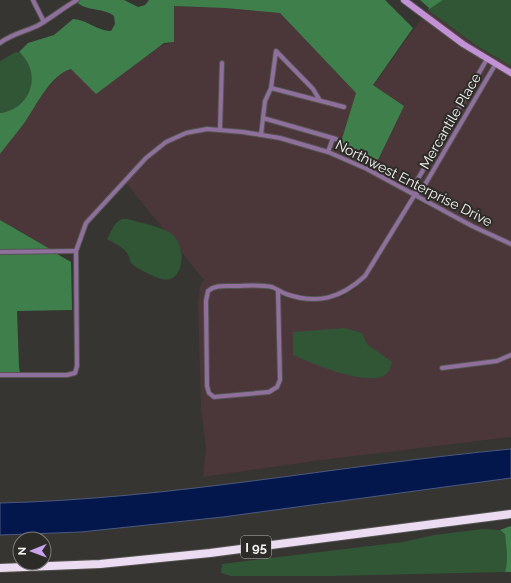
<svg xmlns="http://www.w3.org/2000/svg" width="511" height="583" font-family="Raleway,sans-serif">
<rect width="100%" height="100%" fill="#363532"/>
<g fill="#4b363a" fill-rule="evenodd">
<path d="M174,6L225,8L280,13L356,93L341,142L377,162L403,106L373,86L422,18L483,60L413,183L411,192L368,167L332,151L335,141L338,142L340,138L266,116L267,101L272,90L345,110L347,105L321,98L315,87L278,50L273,51L268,87L262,101L258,132L222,127L225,61H220L217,127L185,130L164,140L144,157L84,222L74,249H50L0,220V154L24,122L45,91L63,71L174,42Z"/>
<path d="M428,10L477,46L511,66V70L464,42L425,14Z"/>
<path d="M278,57L310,90L314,96L274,85Z"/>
<path d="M488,63L491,65L421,187L417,190L418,185Z"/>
<path d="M496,68L511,76V241L473,224L418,195L425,189Z"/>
<path d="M265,121L330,140L327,149L264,133Z"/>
<path d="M207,131L243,134L279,140L313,149L366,171L410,196L363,275L339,292L326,296L301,295L286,292L274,286L263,284H217L206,290L203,301L204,386L207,394L216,400L227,399L269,394L278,389L282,380L280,294L300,300H327L342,297L356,288L368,277L414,199L471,228L511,246V352L496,359L439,366L440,371L497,364L511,358V437L314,461L203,477L206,448L201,409L198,303L200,286L204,280L182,253L178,243L170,233L165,231L126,183L148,160L167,144L186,135ZM345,328L361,333L367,344L378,352L330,369L293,355V335Z"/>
<path d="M263,288L275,292L277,380L274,386L268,389L215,394L209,386L208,297L212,291L218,289Z"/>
</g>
<g fill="#305636">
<path d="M443,0H511V66L477,46L428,10Z"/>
<path d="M16,52C21,53 25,57 28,61C39,84 26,110 0,113V61Z"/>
<path d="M122,219H128C141,223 158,226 169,232C189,244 184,285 162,279C156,278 136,268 132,264C129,261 130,256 127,253C123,247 114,243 107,239C112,231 113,223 122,219Z"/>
<path d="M345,328L362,333L367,344L392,362C391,367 389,372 385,375C367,387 311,363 293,355V332Z"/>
<path d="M482,529L500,530L505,534L508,562L505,572L331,576H231L221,573L222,564L403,542L434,535Z"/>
</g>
<g fill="#3f7f4c">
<path d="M78,0H124L138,7L145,5L149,0H385L413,28L373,85L404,106L377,162L341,142L356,93L280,13L225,8L174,6V42L164,43L96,94L71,69C51,74 36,106 25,122C17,133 8,143 0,154V113C31,109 43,73 19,52L28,43L54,35L73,19C88,20 97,31 111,31L115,24L114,16C103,7 85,12 76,1Z"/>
<path d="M420,0H443L428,10L429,8Z"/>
<path d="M0,220L50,249H0Z"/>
<path d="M0,254H57L71,262L72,310L17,311L19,367L20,373H0Z"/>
<path d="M511,526V572H505C509,559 506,547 505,534L500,530Z"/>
</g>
<path fill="#03174d" stroke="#4c597e" d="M511,449V478L223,517L81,532L0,535V503C171,499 341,465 511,449Z"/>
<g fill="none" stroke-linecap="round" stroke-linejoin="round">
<g stroke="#555451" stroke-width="6">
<g id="street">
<path d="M33,0L44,22"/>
<path d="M0,43C12,34 24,32 37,26C51,18 63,8 77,0"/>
<path d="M271,88L276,51L313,89L319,99"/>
<path d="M263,118L336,139"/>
<path d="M220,129L222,63"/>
<path d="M261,135L265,101L271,88L344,107"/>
<path d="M328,152L333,138"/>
<path d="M414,195L415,184L487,59"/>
<path d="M0,252L76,251"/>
<path d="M278,290L280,380L277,387L269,392L214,397L209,393L207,386L206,301L208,291C215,285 223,286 232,286C245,286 259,284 272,287C277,289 281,292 286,294C318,305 341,298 365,276L414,196L423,188L495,65"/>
<path d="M442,368L497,361L511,355"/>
<path d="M0,375H67L75,373L77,366L76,251L86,223L146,158L166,142L186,133L207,129L243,132L280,138L328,152L367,169L472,226L511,244"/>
</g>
</g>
<g stroke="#555451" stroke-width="8">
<path id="secondary" d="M404,0L463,44L511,73"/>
</g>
<g stroke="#555451" stroke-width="10">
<path id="highway" d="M0,568L100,564L210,553L511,514"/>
</g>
<use href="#street" stroke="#8f709c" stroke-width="4"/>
<use href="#secondary" stroke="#c291d6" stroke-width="6"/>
<use href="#highway" stroke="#ebdcf2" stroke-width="8"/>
</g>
<g text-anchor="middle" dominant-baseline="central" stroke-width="4" stroke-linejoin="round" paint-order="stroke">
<rect fill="#2c2b28" stroke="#b9b8b5" stroke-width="1" x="241" y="536" width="30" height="22" rx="3"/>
<g font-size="13" font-weight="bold" fill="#f5f4f2">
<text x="256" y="547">I 95</text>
</g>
<g font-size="14" fill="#f5f4f2" stroke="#2c2b28">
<text transform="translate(450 121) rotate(-60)">Mercantile Place</text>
<text transform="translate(414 183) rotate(27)">Northwest Enterprise Drive</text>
</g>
</g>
<g transform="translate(32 551) rotate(269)"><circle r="19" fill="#2c2b28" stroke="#7c7b79"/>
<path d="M0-3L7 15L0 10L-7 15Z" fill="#c9a5ee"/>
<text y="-6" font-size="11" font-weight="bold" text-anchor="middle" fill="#f5f4f2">N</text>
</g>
</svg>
